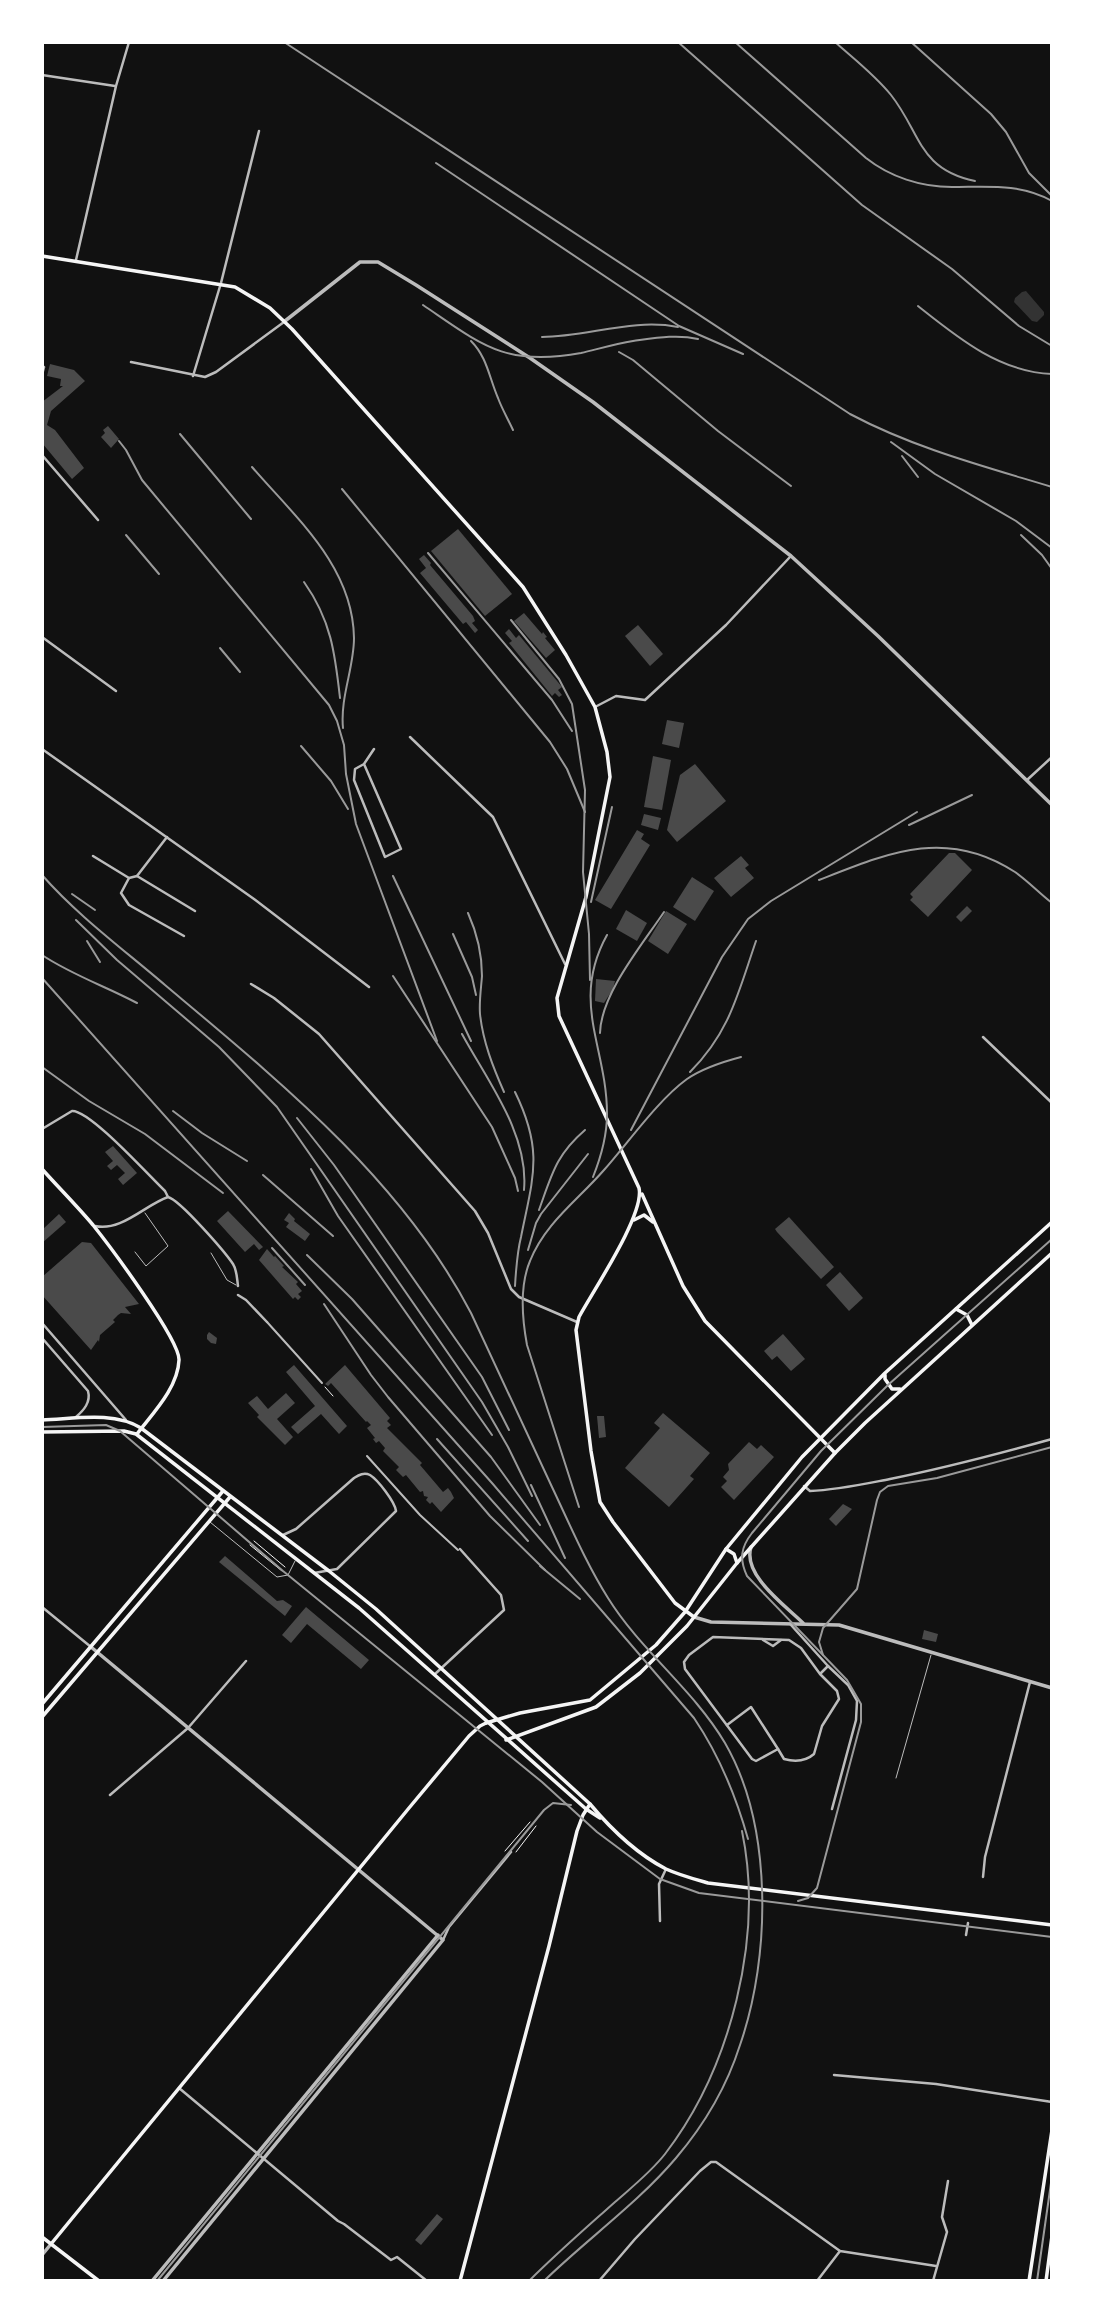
<svg xmlns="http://www.w3.org/2000/svg" width="1094" height="2323" font-family="Lato,sans-serif">
<rect width="100%" height="100%" fill="#111"/>
<path fill="#333" d="M1026,291L1044,312V315L1037,322L1032,321L1014,302L1015,298L1022,292Z"/>
<g fill="#4a4a4a">
<path d="M50,364L74,370L85,381L51,411L47,425L55,430L84,468L72,479L42,443V402L63,386H60L61,379L47,376Z"/>
<path d="M108,426L119,439L111,448L101,437L105,433L103,430Z"/>
<path d="M458,529L512,594L485,616L431,551Z"/>
<path d="M424,555L431,563L430,565L473,616L475,621L472,623L478,630L475,633L466,622L463,624L420,573L426,568L419,559Z"/>
<path d="M524,613L542,634L543,632L547,637L545,638L555,650L546,658L514,621Z"/>
<path d="M638,625L663,654L650,666L625,636Z"/>
<path d="M509,629L516,638L519,635L562,687L558,690L562,695L559,697L555,693L552,696L509,643L512,641L505,633Z"/>
<path d="M667,720L684,723L679,748L662,744Z"/>
<path d="M653,756L671,760L662,810L644,807Z"/>
<path d="M695,764L726,801L677,842L667,830L680,775Z"/>
<path d="M644,814L661,818L658,830L641,825Z"/>
<path d="M637,830L644,834L641,839L650,845L611,909L595,900Z"/>
<path d="M949,853H955L972,870L928,917L910,900L913,897L910,894Z"/>
<path d="M741,856L749,865L745,868L754,878L731,897L714,878Z"/>
<path d="M692,877L714,891L695,921L673,907Z"/>
<path d="M967,906L972,911L961,922L956,917Z"/>
<path d="M626,910L647,923L637,941L616,929Z"/>
<path d="M666,911L687,924L668,954L648,941Z"/>
<path d="M596,979L615,981L613,989L604,1003L595,1001Z"/>
<path d="M113,1146L137,1173L123,1185L118,1179L125,1173L117,1165L111,1170L107,1166L113,1161L105,1152Z"/>
<path d="M228,1211L263,1247L259,1250L254,1244L245,1252L217,1221Z"/>
<path d="M289,1213L295,1219L294,1221L310,1234L305,1241L286,1227L289,1223L284,1220Z"/>
<path d="M59,1214L66,1222L42,1243V1230Z"/>
<path d="M789,1217L834,1267L821,1279L777,1232L775,1229Z"/>
<path d="M82,1242L91,1243L139,1304L125,1307L131,1314L121,1313L118,1315L113,1320L115,1322L100,1335L99,1342L98,1340L91,1350L42,1295V1277Z"/>
<path d="M267,1249L274,1257L275,1256L284,1266L282,1267L298,1282L296,1284L302,1291L298,1294L301,1297L298,1300L295,1297L293,1299L259,1260Z"/>
<path d="M840,1272L863,1298L849,1311L826,1285Z"/>
<path d="M209,1332L217,1338L216,1344L211,1343L207,1339V1335Z"/>
<path d="M783,1334L805,1359L791,1371L777,1356L772,1360L764,1351Z"/>
<path d="M294,1365L347,1426L339,1434L321,1414L298,1434L291,1427L315,1406L286,1372Z"/>
<path d="M345,1365L390,1418L387,1421L391,1425L387,1428L422,1463L420,1465L443,1492L448,1488L451,1492L454,1498L441,1512L432,1502L430,1504L426,1500L428,1497L424,1496L423,1491L420,1492L406,1475L403,1477L396,1470L399,1467L383,1451L385,1448L379,1441L376,1443L373,1439L375,1438L367,1428L371,1425L367,1421L366,1422L331,1383L328,1386L325,1384Z"/>
<path d="M286,1393L295,1403L277,1419L293,1437L285,1445L257,1417L259,1415L248,1403L257,1396L268,1409Z"/>
<path d="M663,1413L710,1453L690,1476L694,1479L669,1507L625,1468L660,1428L654,1423Z"/>
<path d="M597,1416H604L606,1437L599,1438Z"/>
<path d="M749,1442L757,1449L761,1445L774,1457L734,1500L721,1487L727,1481L723,1477L729,1470L728,1464Z"/>
<path d="M843,1504L852,1509L836,1526L829,1519Z"/>
<path d="M225,1556L277,1601L283,1600L292,1606L285,1616L219,1562Z"/>
<path d="M306,1607L369,1660L361,1669L307,1624L291,1643L282,1635Z"/>
<path d="M924,1630L938,1634L936,1642L922,1639Z"/>
<path d="M437,2214L443,2219L421,2245L415,2240Z"/>
</g>
<g fill="none" stroke-linecap="round" stroke-linejoin="round">
<g stroke="#f5f5f5" stroke-width="1">
<path d="M325,1387L333,1396"/>
<path d="M254,1541L285,1567"/>
<path d="M250,1545L282,1571"/>
<path d="M505,1851L530,1822"/>
<path d="M516,1852L536,1826"/>
</g>
<g stroke="#bcbcbc" stroke-width="1">
<path d="M135,1252L146,1266L168,1246L145,1213"/>
<path d="M211,1253L227,1280L236,1285"/>
<path d="M210,1522L277,1577L288,1575L295,1561"/>
<path d="M896,1778L931,1655"/>
</g>
<g stroke="#bcbcbc" stroke-width="2">
<path d="M267,1322L322,1383"/>
<path d="M367,1456L420,1515L458,1550"/>
</g>
<g stroke="#bcbcbc" stroke-width="2.5">
<path d="M42,75L115,86"/>
<path d="M76,260L116,86L129,42"/>
<path d="M131,362L205,377L216,372L284,322"/>
<path d="M42,375L44,367"/>
<path d="M193,376L221,283L259,131"/>
<path d="M42,455L98,520"/>
<path d="M42,637L116,691"/>
<path d="M595,707L616,696L645,700L726,625L790,557"/>
<path d="M410,737L493,817L565,964"/>
<path d="M42,749L254,899L369,987"/>
<path d="M364,764L401,849L385,857L354,780L355,769L364,764L374,749"/>
<path d="M1027,780L1052,757"/>
<path d="M93,856L129,878L137,876L195,911"/>
<path d="M137,876L167,837"/>
<path d="M129,878L121,893L129,905L184,936"/>
<path d="M251,984L274,998L319,1034L475,1211L488,1233L511,1289L519,1297L577,1322"/>
<path d="M983,1037L1052,1103"/>
<path d="M42,1129L72,1111C90,1110 149,1176 165,1191L168,1197C180,1200 225,1252 233,1264C237,1270 237,1279 238,1286"/>
<path d="M95,1226C121,1232 145,1205 168,1197"/>
<path d="M238,1295L246,1300L267,1322"/>
<path d="M42,1323L126,1420"/>
<path d="M42,1338L88,1391C91,1402 84,1410 76,1417"/>
<path d="M804,1486L810,1491C837,1490 864,1484 890,1479C945,1468 998,1454 1052,1439"/>
<path d="M283,1535L296,1529L354,1478C359,1475 364,1472 370,1475C378,1480 395,1502 396,1511L337,1569L314,1573"/>
<path d="M42,1607L91,1647"/>
<path d="M791,1625L828,1666L848,1685L857,1701L856,1720L832,1809"/>
<path d="M763,1640L773,1646L781,1640"/>
<path d="M435,1674L504,1610L501,1595L460,1549"/>
<path d="M820,1674L801,1648L789,1640L713,1637L689,1655L684,1662L685,1669L752,1759L756,1761L778,1749L784,1759C795,1762 806,1761 814,1754L822,1726L839,1699L837,1691L820,1674L828,1666"/>
<path d="M727,1725L751,1707L778,1749"/>
<path d="M110,1795L188,1728L246,1661"/>
<path d="M983,1877L985,1857L1030,1682"/>
<path d="M660,1921L659,1884L666,1869"/>
<path d="M966,1935L968,1923"/>
<path d="M443,1940L449,1927L511,1852"/>
<path d="M834,2075L936,2084L1052,2102"/>
<path d="M179,2088L338,2221L344,2224L391,2260L397,2257L427,2281"/>
<path d="M934,2280L944,2281"/>
<path d="M599,2281L635,2239L700,2171L711,2162H716L840,2251L936,2266"/>
<path d="M817,2281L840,2251"/>
<path d="M933,2281L947,2232L942,2217L948,2181"/>
</g>
<g stroke="#bcbcbc" stroke-width="3.5">
<path d="M285,321L360,262H378L416,285L530,358L593,402L791,556L878,636L1052,805"/>
<path d="M751,1547C742,1575 786,1606 803,1623"/>
<path d="M694,1617L711,1622L839,1625L1052,1688"/>
<path d="M91,1647L443,1940L163,2281"/>
<path d="M42,2255L51,2244"/>
<path d="M152,2281L438,1935"/>
</g>
<g stroke="#f5f5f5" stroke-width="3.5">
<path d="M42,256L235,287L270,308L292,329L523,587L566,655L595,707L607,752L610,777L586,897L557,998L559,1016L639,1188C645,1214 593,1291 579,1317L576,1330L591,1451L600,1502L613,1522L675,1603L694,1617"/>
<path d="M42,1169C59,1188 77,1206 93,1225C109,1245 180,1340 179,1360C178,1388 152,1414 137,1434"/>
<path d="M642,1194L683,1286L705,1321L835,1453"/>
<path d="M634,1220L644,1215L653,1222"/>
<path d="M42,1704L223,1491"/>
<path d="M42,1717L230,1497"/>
<path d="M590,1804C611,1829 637,1854 666,1869C679,1875 694,1879 708,1883L1052,1925"/>
<path d="M586,1809L600,1818"/>
<path d="M42,2237L99,2281"/>
<path d="M51,2244L409,1808L469,1736L480,1726L486,1723"/>
<path d="M1029,2281L1052,2130"/>
<path d="M1046,2281L1052,2236"/>
</g>
<g stroke="#f5f5f5" stroke-width="3.5">
<path d="M956,1309L967,1315L972,1325"/>
<path d="M885,1375V1379L892,1389H900"/>
<path d="M42,1420C74,1419 113,1411 141,1428L329,1571L376,1609L590,1804L583,1815L577,1831L549,1946L460,2281"/>
<path d="M42,1432L124,1431L136,1434L359,1608L586,1809"/>
<path d="M726,1549L734,1554L737,1563"/>
<path d="M486,1723L520,1713L590,1700L656,1645L685,1612L726,1549L802,1457L885,1373L1052,1222"/>
<path d="M506,1740L596,1707L640,1673L687,1626L737,1563L835,1453L865,1423L1052,1253"/>
</g>
<g stroke="#9a9a9a" stroke-width="2">
<path d="M42,1427L106,1425L120,1431L283,1571L542,1782L597,1832L660,1879L699,1893L1052,1937"/>
<path d="M823,1655L819,1642L823,1628L857,1589L877,1500L880,1492L888,1486L937,1478L1052,1447"/>
<path d="M798,1901L808,1898L817,1888L861,1722V1704L847,1680L747,1576C739,1559 741,1547 752,1533L821,1451L888,1385L1052,1239"/>
<path d="M157,2281L544,1810L553,1803L571,1805"/>
<path d="M1037,2281L1052,2176"/>
</g>
<g stroke="#9a9a9a" stroke-width="2">
<path d="M284,42L850,414C914,448 983,466 1052,487"/>
<path d="M678,42L862,205L952,269L1019,326L1052,346"/>
<path d="M735,42L866,158C890,177 921,187 952,187C987,187 1020,183 1052,201"/>
<path d="M835,42C854,59 875,75 891,95C921,133 918,169 975,181"/>
<path d="M911,42L991,114L1006,132L1029,173L1052,196"/>
<path d="M436,163L679,326L743,354"/>
<path d="M423,305C482,345 505,367 581,353C598,349 615,344 633,341C655,338 677,334 698,339"/>
<path d="M918,306C957,337 999,372 1052,374"/>
<path d="M542,337C587,337 632,318 678,327"/>
<path d="M471,341C487,357 489,377 498,398C502,409 508,419 513,430"/>
<path d="M619,352L633,360L718,431L791,486"/>
<path d="M180,434L251,519"/>
<path d="M119,441L126,450L142,480L329,705L337,721L344,745L346,774L356,824L437,1041"/>
<path d="M891,442L935,474L1016,521L1052,548"/>
<path d="M902,456L918,477"/>
<path d="M252,467C295,517 353,566 354,638C354,668 340,697 343,728"/>
<path d="M342,489L550,742L567,769L585,812"/>
<path d="M126,535L159,574"/>
<path d="M1021,535L1042,555L1052,569"/>
<path d="M428,553L552,700L572,731"/>
<path d="M304,582C331,620 335,653 340,698"/>
<path d="M511,620L559,679L572,704L585,790L583,872L589,934L590,980"/>
<path d="M220,648L240,672"/>
<path d="M301,746L331,781L348,809"/>
<path d="M909,825L972,795"/>
<path d="M42,875C78,916 123,949 165,985C278,1080 401,1179 471,1313C498,1371 525,1429 552,1487C570,1525 586,1563 608,1598C641,1651 693,1689 725,1743C773,1826 771,1956 740,2045C727,2086 704,2125 676,2158C637,2204 587,2239 544,2281"/>
<path d="M393,876L471,1041"/>
<path d="M819,880C888,853 946,827 1015,872C1028,881 1039,893 1052,903"/>
<path d="M72,894L95,910"/>
<path d="M591,902L612,807"/>
<path d="M468,913C477,933 482,954 482,976C481,989 479,1002 480,1014C483,1042 493,1067 504,1092"/>
<path d="M76,920L117,960L219,1047L277,1107L482,1402L508,1447L532,1496"/>
<path d="M453,934L472,977L476,995"/>
<path d="M87,941L100,962"/>
<path d="M42,955C72,975 105,986 137,1003"/>
<path d="M393,976L492,1127L515,1178L518,1191"/>
<path d="M42,978L492,1483L694,1718C719,1755 736,1796 748,1839"/>
<path d="M600,1033C601,994 642,945 664,912"/>
<path d="M462,1034C488,1082 529,1134 524,1190"/>
<path d="M42,1067L89,1101L145,1134L223,1193"/>
<path d="M690,1072C730,1032 738,993 756,941"/>
<path d="M173,1111L202,1133L247,1161"/>
<path d="M297,1118L334,1165L482,1377L509,1430"/>
<path d="M631,1130L722,957L748,919L771,901L917,812"/>
<path d="M311,1169L338,1216L492,1435"/>
<path d="M263,1175L333,1236"/>
<path d="M593,1177C601,1157 607,1136 607,1114C607,1047 570,1002 607,935"/>
<path d="M539,1210C552,1174 556,1155 585,1130"/>
<path d="M272,1248L305,1285"/>
<path d="M528,1250L536,1223L541,1214L588,1154"/>
<path d="M307,1255L352,1299L491,1457L540,1525"/>
<path d="M515,1286C516,1269 517,1253 521,1237C533,1177 544,1151 515,1092"/>
<path d="M324,1304L371,1375L388,1397L490,1516L545,1570"/>
<path d="M437,1439L528,1541"/>
<path d="M531,1485L565,1558"/>
<path d="M579,1507L527,1345C522,1318 519,1287 530,1261C545,1223 578,1200 604,1170C628,1143 658,1100 687,1079C703,1068 722,1062 741,1057"/>
<path d="M540,1566L580,1599"/>
<path d="M529,2281C557,2253 586,2228 615,2202C632,2187 651,2172 665,2154C731,2068 764,1937 742,1831"/>
</g>
</g>
<rect width="1094" height="2323" fill="none" stroke="#ffffff" stroke-width="88"/>
</svg>
